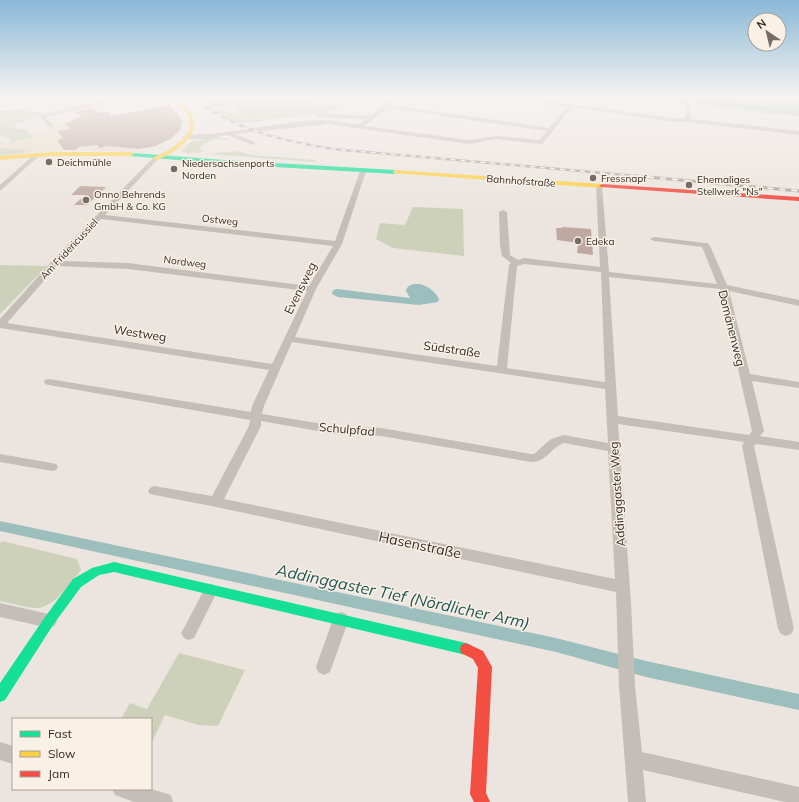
<svg xmlns="http://www.w3.org/2000/svg" width="799" height="802" font-family="Mulish,sans-serif">
<rect width="100%" height="100%" fill="#ece5df"/>
<g fill="#ced1b9">
<path d="M206,97H265L286,102L298,101L341,106L326,114H312L240,124L214,111L222,109L231,113L239,112L236,108L243,103L211,108L206,103L207,100L204,98Z"/>
<path d="M675,97H799V116L768,114L703,106Z"/>
<path d="M12,113L32,115L37,118L16,124L15,126L18,129H26L34,137L12,142L7,141L11,140L10,139L0,136V114Z"/>
<path d="M220,137L233,140C218,140 212,136 199,149L204,151C198,154 188,154 181,151L192,141Z"/>
<path d="M0,148L24,149L26,150L25,153L0,156Z"/>
<path d="M238,151L251,155L316,160L315,162L208,154Z"/>
<path d="M413,207L463,209L464,256L393,248L376,239L380,223L405,225Z"/>
<path d="M0,265L47,266L0,314Z"/>
<path d="M2,541L77,559L81,570C71,582 54,608 37,608C25,608 12,603 0,601V543Z"/>
<path d="M179,653L245,670L218,726L198,725L165,715L151,744V719H121L130,703L147,709Z"/>
</g>
<path fill="#eaddce" d="M82,119L70,129L57,131L63,138L57,140L59,142H62L66,147L97,145L100,148L107,146L139,149L137,152L64,150L25,153L24,149L0,148V142L9,143L34,138L31,133L48,130L45,126Z"/>
<path fill="#9cbebd" d="M417,284C426,284 435,291 439,299L438,302L419,305L338,297L332,294L333,290L337,289L410,298L406,291C407,285 412,284 417,284Z"/>
<g fill="none" stroke-linecap="round" stroke-linejoin="round">
<g fill="#9cbebd" fill-rule="evenodd">
<path d="M687,97L799,111V115L706,103Z"/>
<path d="M0,521L556,638L646,661L799,694V710L646,677L556,652L0,531Z"/>
</g>
</g>
<g fill="#bfa8a1">
<path d="M169,105L179,116L182,122L180,130L172,138L156,146L139,149L107,146L100,148L97,145L78,147L75,150H64L57,140L63,138L57,131L70,129L66,124L81,116L75,112L91,108L101,113L108,112L111,116Z"/>
<path d="M80,186L106,187L87,205H74L85,195H71Z"/>
<path d="M562,227L591,229L593,255L577,253L578,243L557,240L556,228H562Z"/>
</g>
<g fill="none" stroke-linecap="round" stroke-linejoin="round">
<g fill="#c5beb8" fill-rule="evenodd">
<path d="M122,97H133L46,117L53,125L50,127L39,116L20,114L0,115V111L20,110L45,113Z"/>
<path d="M395,97H401L391,105L549,128L567,107L508,97H522L672,118H685L686,105L664,97H673L691,103V119L799,131V135L688,122H672L572,107L543,143L541,144L496,139L469,144L327,124L235,134L255,142V144L253,145L227,135L207,139H185L182,137L185,135C232,135 279,121 326,120C337,120 348,124 360,124L366,119L319,117L316,115L319,113L370,116ZM388,108L547,131L539,140L496,136L469,140L365,126Z"/>
<path d="M36,153L41,154L0,191V185Z"/>
<path d="M156,156L158,157V159L105,215L335,241L360,171L365,170L366,171L342,244L316,289L295,337L497,366L509,265L511,263L502,256L500,246L499,212L503,210L507,212L510,255L518,260L524,258L600,267L596,186L599,184L602,186L609,272L717,284L702,247L654,241L650,239L654,237L705,243H708L711,248L727,285L799,300V306L729,291L750,374L799,382V388L752,381L764,431L760,436L799,442V450L756,444L754,446L794,629L791,634L786,636L781,634L778,629L742,446L744,442L618,424L631,602L635,686L642,752L799,787V802H785L643,770L646,802H628L619,686L616,592L216,507L150,494L148,491L150,488L154,486L212,496L249,426L250,420L49,385L45,384L44,382L45,380L49,379L251,412L252,406L269,370L0,328V319L52,261L154,157ZM101,219L333,246L309,286L128,263L62,261ZM524,264L601,272L605,382L507,368L517,266ZM57,266L128,269L307,291L272,364L7,323ZM609,277L720,289L752,431L749,435L618,416ZM292,342L605,389L608,443L564,435L551,439L534,454H531L381,428L335,426L262,414L264,406ZM261,421L335,434L381,436L531,462C547,462 550,448 564,443L608,451L615,579L224,499L261,426Z"/>
<path d="M0,454L52,463L56,464L58,467L56,470L52,471L0,462Z"/>
<path d="M211,584L216,586L218,590L194,638L189,640L184,638L181,633L184,628L206,586Z"/>
<path d="M0,603L49,614L54,616L57,621L54,626L49,628L0,617Z"/>
<path d="M341,612L346,614L349,619L330,672L324,675L318,672L316,667L333,619L336,614Z"/>
<path d="M0,742L13,746V764L0,760Z"/>
<path d="M112,789H151L171,795L173,802H134L115,795Z"/>
</g>
<g fill="#16e098" fill-rule="evenodd">
<path d="M121,152L224,160L395,170L398,172L395,174L224,164L119,155L118,154Z"/>
<path d="M114,562L466,643L471,645L472,649L471,653L466,655L114,572L99,575L81,587L53,625L5,700L0,702V683L45,617L73,579L92,568Z"/>
</g>
<g fill="#ffcf43" fill-rule="evenodd">
<path d="M169,97H174C180,103 190,108 193,117C200,138 172,155 156,160L154,159V157C169,151 199,135 187,114C183,107 175,103 169,97Z"/>
<path d="M51,152H131L134,154L131,156H51L0,160V156Z"/>
<path d="M395,170L602,184L605,186L602,188L393,173V171Z"/>
</g>
<g fill="#f24e42" fill-rule="evenodd">
<path d="M602,184L799,197V201L600,187L599,186Z"/>
<path d="M466,643L483,651L492,667L486,793L490,802H474L470,794L478,668L473,659L461,653L460,649L461,645Z"/>
</g>
<g stroke="#aca7a3" stroke-width="2.5">
<path id="rail-far1" d="M192,97C235,131 280,140 333,149L647,177"/>
</g>
<g stroke="#aca7a3" stroke-width="3">
<path id="rail" d="M636,176L799,191"/>
</g>
<use href="#rail-far1" stroke="#f9f0e6" stroke-width="1.5" stroke-dasharray="5" stroke-linecap="butt"/>
<use href="#rail" stroke="#f9f0e6" stroke-width="2" stroke-dasharray="6" stroke-linecap="butt"/>
</g>
<linearGradient id="sky" x2="0" y2="1"><stop stop-color="#89b8d7"/><stop offset="0.46" stop-color="#f6f3f1"/><stop offset="1" stop-color="#f6f3f1" stop-opacity="0"/></linearGradient>
<rect width="799" height="209" fill="url(#sky)"/>
<g fill="#756c67" stroke="#f9f0e6" stroke-width="1.5">
<circle cx="49" cy="162" r="4"/>
<circle cx="174" cy="169" r="4"/>
<circle cx="593" cy="178" r="4"/>
<circle cx="689" cy="185" r="4"/>
<circle cx="86" cy="200" r="4"/>
<circle cx="578" cy="241" r="4"/>
</g>
<g text-anchor="middle" dominant-baseline="central" stroke-width="3" stroke-linejoin="round" paint-order="stroke">
<g font-size="10" fill="#352b27" stroke="#f9f0e6" text-anchor="start">
<text x="57" y="162">Deichmühle</text>
<text x="182" y="163">Niedersachsenports<tspan x="182" dy="12">Norden</tspan></text>
<text x="601" y="178">Fressnapf</text>
<text x="697" y="179">Ehemaliges<tspan x="697" dy="12">Stellwerk "Ns"</tspan></text>
<text x="94" y="194">Onno Behrends<tspan x="94" dy="12">GmbH &amp; Co. KG</tspan></text>
<text x="586" y="241">Edeka</text>
</g>
<g font-size="10" fill="#352b27" stroke="#f9f0e6">
<text transform="translate(521 181) rotate(4)">Bahnhofstraße</text>
<text transform="translate(220 220) rotate(6)">Ostweg</text>
<text transform="translate(69 249) rotate(-47)">Am Fridericussiel</text>
<text transform="translate(185 262) rotate(7)">Nordweg</text>
</g>
<g font-size="12" fill="#352b27" stroke="#f9f0e6">
<text transform="translate(300 288) rotate(-63)">Evensweg</text>
<text transform="translate(732 328) rotate(76)">Domänenweg</text>
<text transform="translate(140 333) rotate(9)">Westweg</text>
<text transform="translate(452 349) rotate(8)">Südstraße</text>
<text transform="translate(347 429) rotate(5)">Schulpfad</text>
<text transform="translate(617 494) rotate(-94)">Addinggaster Weg</text>
</g>
<g font-size="14" fill="#352b27" stroke="#f9f0e6">
<text transform="translate(420 545) rotate(12)">Hasenstraße</text>
</g>
<g font-size="16" font-style="italic" fill="#1d5556" stroke="#f9f0e6">
<text transform="translate(403 596) rotate(12)">Addinggaster Tief (Nördlicher Arm)</text>
</g>
</g>
<rect x="12" y="718" width="140" height="72" fill="#f9f0e6" stroke="#aba19a"/>
<rect x="20" y="731" width="20" height="6" fill="#16e098" stroke="#aba19a"/>
<text x="48" y="738" font-size="12" fill="#352b27">Fast</text>
<rect x="20" y="751" width="20" height="6" fill="#ffcf43" stroke="#aba19a"/>
<text x="48" y="758" font-size="12" fill="#352b27">Slow</text>
<rect x="20" y="771" width="20" height="6" fill="#f24e42" stroke="#aba19a"/>
<text x="48" y="778" font-size="12" fill="#352b27">Jam</text>
<g transform="translate(767 32) rotate(325)"><circle r="19" fill="#f9f0e6" stroke="#aba19a"/>
<path d="M0-3L7 15L0 10L-7 15Z" fill="#756c67"/>
<text y="-6" font-size="11" font-weight="bold" text-anchor="middle" fill="#352b27">N</text>
</g>
</svg>
